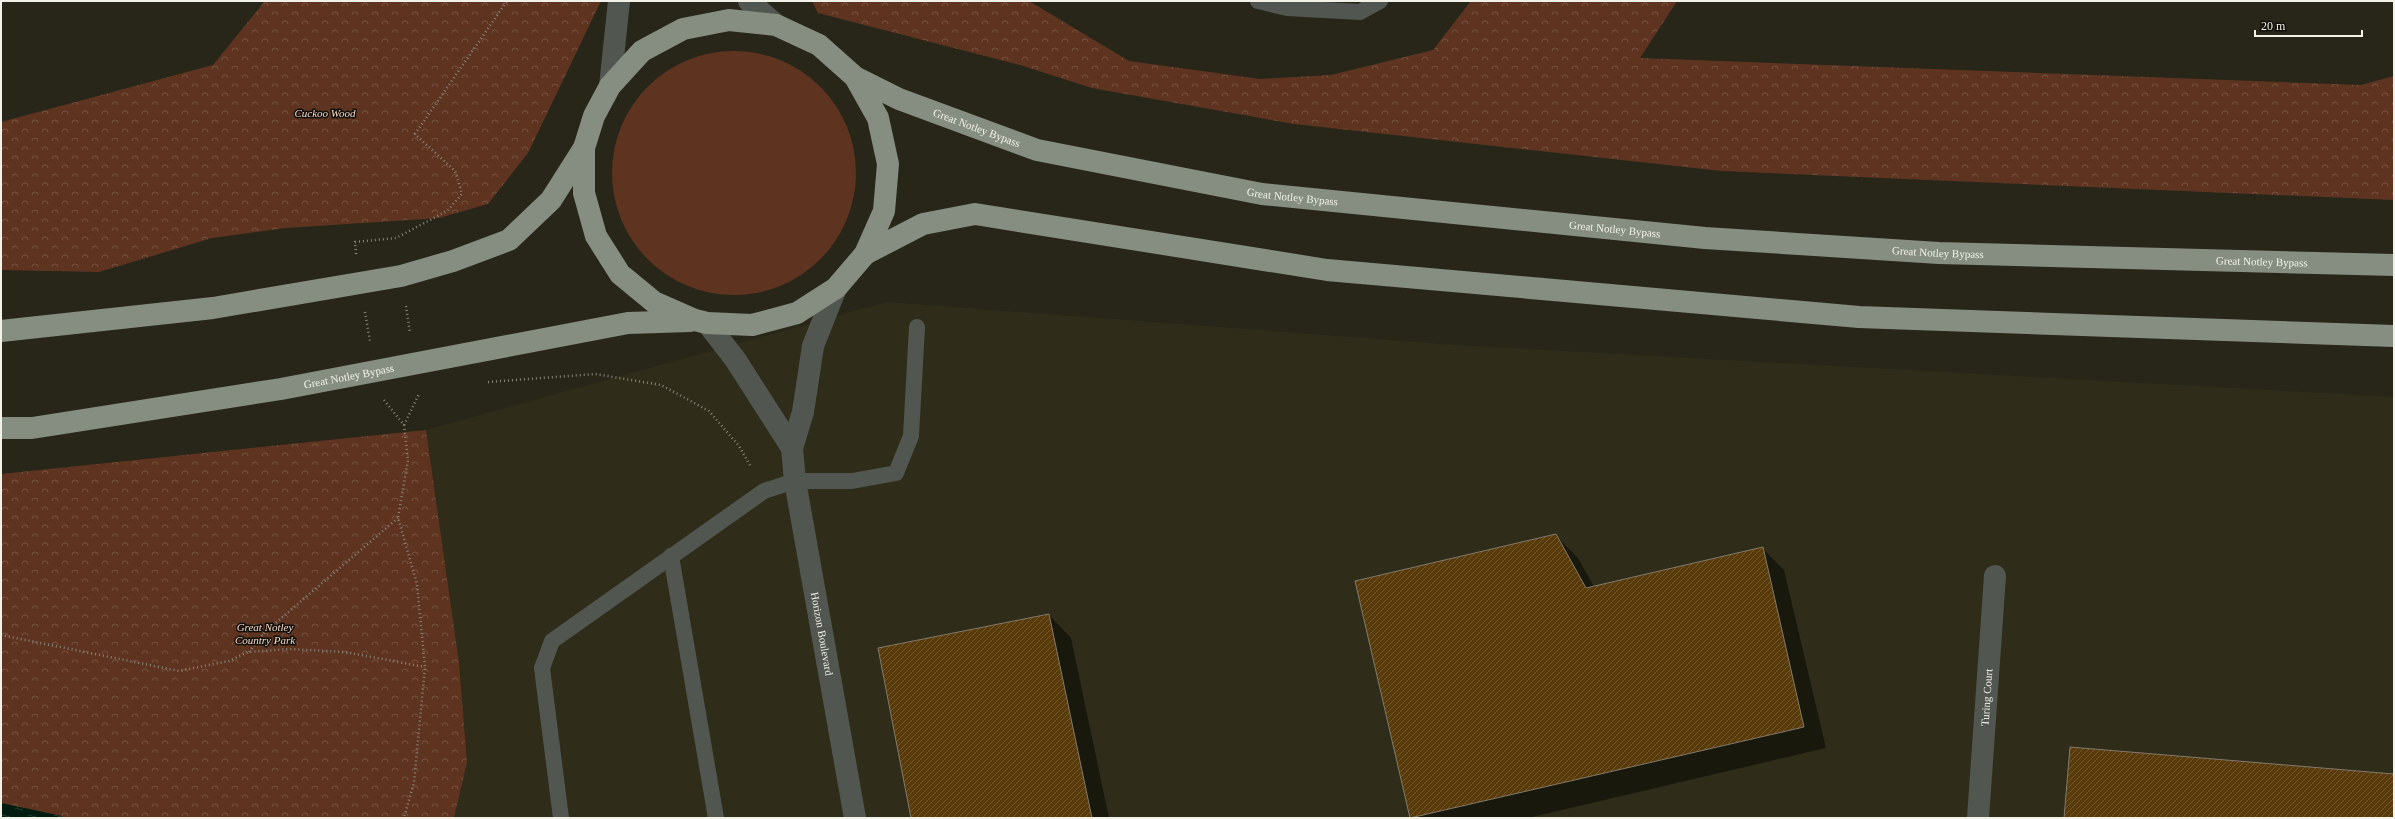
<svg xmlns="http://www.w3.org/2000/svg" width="2395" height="819" font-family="'Times New Roman',serif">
<defs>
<pattern id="forest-crowns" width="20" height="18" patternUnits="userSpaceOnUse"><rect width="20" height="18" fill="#5e3421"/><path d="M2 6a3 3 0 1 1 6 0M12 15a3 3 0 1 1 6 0" fill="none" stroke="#765241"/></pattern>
<pattern id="water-ripples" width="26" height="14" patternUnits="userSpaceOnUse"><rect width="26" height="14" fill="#001c0f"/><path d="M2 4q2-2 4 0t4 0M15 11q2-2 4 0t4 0" fill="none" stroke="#263d32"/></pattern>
<pattern id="building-hatch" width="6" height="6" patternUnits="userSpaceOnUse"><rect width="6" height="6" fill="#593b0a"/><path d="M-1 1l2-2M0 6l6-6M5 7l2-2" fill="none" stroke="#71582e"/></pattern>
</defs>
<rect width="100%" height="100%" fill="#282619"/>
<path fill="#2f2d19" d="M887,302L1456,345L2394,397V818H454L467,762L459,663L426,430Z"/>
<circle fill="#5e3421" cx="734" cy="173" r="122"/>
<g fill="url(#forest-crowns)">
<path d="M265,1H601L528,153L488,204L439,218L286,228L212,238L99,272L1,270V122L213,65Z"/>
<path d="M812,1H1029L1129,61L1260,79L1331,75L1433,50L1471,1H1677L1640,58L2361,85L2394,76V200L1722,171L1294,124L1092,88L1020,65L818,13Z"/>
<path d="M426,430L459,663L467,762L454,818H1V474Z"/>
</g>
<path fill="url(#water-ripples)" d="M1,803L62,816L63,818H1Z"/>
<g fill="#0007">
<path d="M1556,536L1578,558L1594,587L1762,548L1784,570L1826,748L1528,818H1411L1356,582Z"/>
<path d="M1049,615L1071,638L1109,818H912Z"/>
</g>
<g fill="url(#building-hatch)" stroke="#83796c">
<path d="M1556,534L1586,588L1763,547L1804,727L1410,818L1355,581Z"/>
<path d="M1049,614L1092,818H911L878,648Z"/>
<path d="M2070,747L2394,774V818H2064Z"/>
</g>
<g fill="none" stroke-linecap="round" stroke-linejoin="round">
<g stroke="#87867b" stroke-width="2.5" stroke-dasharray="1 3" stroke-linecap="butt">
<path d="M356,254L355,242L396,238L447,211L462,194L455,171L415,134L507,1"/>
<path d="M406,306L410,333"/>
<path d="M365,312L370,341"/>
<path d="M488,382L595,374L661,385L709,411L739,446L751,467"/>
<path d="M384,400L404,425L408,460L398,518L417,584L425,667L414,782L404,818"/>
<path d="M404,425L419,394"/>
<path d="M1,635L179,671L229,661L248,652L290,649L345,652L425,667"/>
<path d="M249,652L264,633L398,518"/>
</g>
<g stroke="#525650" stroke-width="16">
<path d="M1258,1L1287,8L1360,12L1380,1"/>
<path d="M671,556L716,818"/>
<path d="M561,818L542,668L552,641L764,491L795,481H852L896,473L911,436L917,327"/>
</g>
<path stroke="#525650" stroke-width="22" id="s1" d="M1978,818L1995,576"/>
<g stroke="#525650" stroke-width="22">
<path d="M749,1L776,25"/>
<path d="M610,86L619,1"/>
<path id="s2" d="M836,288L813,346L803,412L792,448L795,481L855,818"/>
<path d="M707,323L735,359L792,448"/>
</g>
<g stroke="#868e81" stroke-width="22">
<path id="s3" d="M855,77L878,118L888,164L884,211L865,254L836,288L797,313L752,325L707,323L695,320L654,302L620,274L596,236L584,193V148L594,116L610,86L642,51L683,29L729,20L776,25L819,45L855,77L899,99L1037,150L1262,194L1705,238L1939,253L2394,265"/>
<path d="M865,254L923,224L975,214L1327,270L1859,317L2394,336"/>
<path d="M1,331L213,308L401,276L453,261L509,240L551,200L584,148"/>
<path id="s4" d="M1,428H32L281,389L628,323L690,321"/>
</g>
</g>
<g text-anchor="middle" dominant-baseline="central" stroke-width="3" stroke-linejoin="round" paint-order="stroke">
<g font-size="11" font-style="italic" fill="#f7d6c8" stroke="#100f09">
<text x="325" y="113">Cuckoo Wood</text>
<text x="265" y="627">Great Notley<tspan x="265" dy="13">Country Park</tspan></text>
</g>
<g font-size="11" fill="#f2f2e9" stroke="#100f09">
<text stroke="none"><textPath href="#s3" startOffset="1090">Great Notley Bypass</textPath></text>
<text stroke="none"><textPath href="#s3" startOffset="1414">Great Notley Bypass</textPath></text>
<text stroke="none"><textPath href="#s3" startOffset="1738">Great Notley Bypass</textPath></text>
<text stroke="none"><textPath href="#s3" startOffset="2062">Great Notley Bypass</textPath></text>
<text stroke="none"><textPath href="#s3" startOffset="2386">Great Notley Bypass</textPath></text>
<text stroke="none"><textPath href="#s4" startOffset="352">Great Notley Bypass</textPath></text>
<text stroke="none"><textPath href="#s2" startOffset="355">Horizon Boulevard</textPath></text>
<text stroke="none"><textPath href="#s1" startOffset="121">Turing Court</textPath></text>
</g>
</g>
<rect width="2395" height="819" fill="none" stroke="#f2f2e9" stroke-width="4"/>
<path d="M2255 30v6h107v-6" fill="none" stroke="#f2f2e9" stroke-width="2"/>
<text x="2261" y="30" font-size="12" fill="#f2f2e9" stroke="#100f09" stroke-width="3" paint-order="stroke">20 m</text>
</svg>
